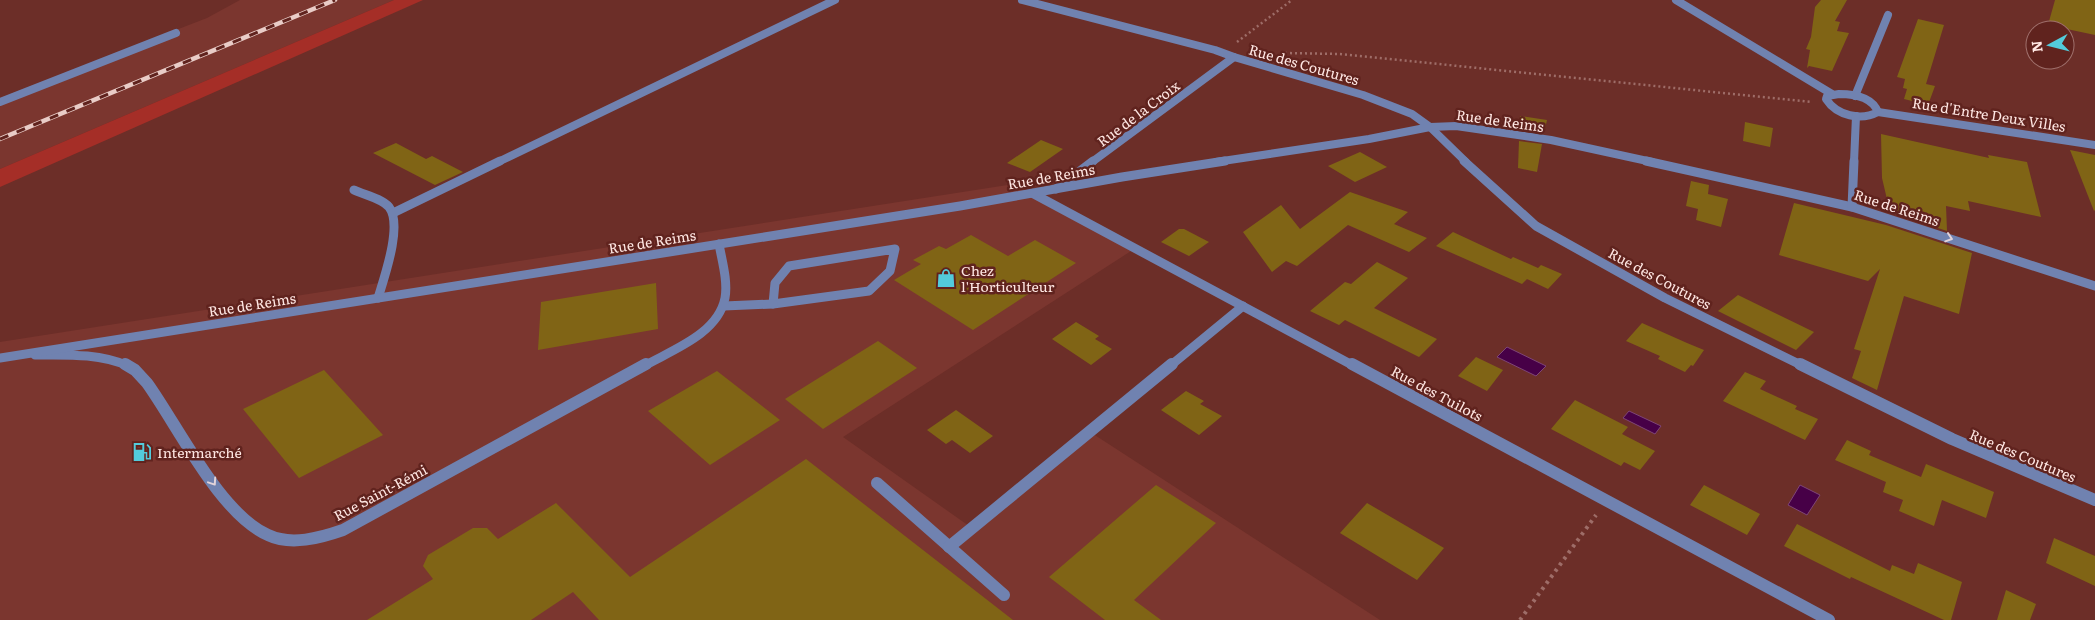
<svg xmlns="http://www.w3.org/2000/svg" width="2095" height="620" font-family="Literata,serif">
<rect width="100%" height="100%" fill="#6c2e28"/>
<g fill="#7b362f">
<path d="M240,0H394L0,169V98L207,18Z"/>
<path d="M1014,184L1131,251L843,437L969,526L1087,430L1380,620H0V342Z"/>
</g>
<path fill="#a52e27" d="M394,0H423L0,187V169Z"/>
<g fill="#470047" stroke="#7e4576">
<path d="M1507,347L1546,366L1536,376L1497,357Z"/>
<path d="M1629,411L1661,426L1655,434L1623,418Z"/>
<path d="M1800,485L1820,495L1807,515L1788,505Z"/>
</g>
<g fill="#806415">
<path d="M1821,0H1847L1835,21L1840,22L1837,31L1849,33L1832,71L1809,66L1807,68L1810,50L1806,49L1811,37L1815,7Z"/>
<path d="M2055,0H2095V35L2048,25Z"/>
<path d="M1918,19L1944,25L1926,84L1935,86L1928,105L1904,99L1907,89L1903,88L1905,79L1897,77Z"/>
<path d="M1520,116L1547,120L1544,133L1519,130Z"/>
<path d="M1745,122L1773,128L1770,147L1743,141Z"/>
<path d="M1881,134L1989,158L1988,155L2027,162L2041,217L1968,201L1970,211L1946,206L1947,231L1890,212L1882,178Z"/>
<path d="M1041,140L1063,149L1030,172L1007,163Z"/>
<path d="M1519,141L1542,144L1537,172L1518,168Z"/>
<path d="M396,143L426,159L432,156L463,172L435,185L373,153Z"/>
<path d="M2070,150L2095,155V210L2094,211Z"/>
<path d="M1360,152L1387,167L1355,182L1328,166Z"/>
<path d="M1691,181L1709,185L1708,194L1728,199L1721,227L1696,220L1698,209L1686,206Z"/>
<path d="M1350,192L1408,212L1394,224L1427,238L1409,252L1348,225L1297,266L1286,261L1272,272L1243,232L1281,205L1300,229Z"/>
<path d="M1794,203L1886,225L1972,253L1959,314L1904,296L1877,390L1852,378L1861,351L1854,349L1880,269L1868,281L1779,255Z"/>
<path d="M1179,229H1184L1209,242L1189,256L1161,242Z"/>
<path d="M1453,232L1511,259L1513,257L1538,268L1541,265L1562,274L1548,289L1527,279L1530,276L1522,284L1436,246Z"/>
<path d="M971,235L1008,256L1035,240L1076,263L973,330L894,280L921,264L913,260L939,246L946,249Z"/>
<path d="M1377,262L1408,278L1374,308L1437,339L1419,357L1345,320L1339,325L1310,311L1345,282L1351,284Z"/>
<path d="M656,283L658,329L538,350L541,302Z"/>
<path d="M1738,295L1814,332L1796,350L1718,311Z"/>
<path d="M1076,322L1099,336L1095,339L1112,349L1091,365L1052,339Z"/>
<path d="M1642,323L1687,343L1704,350L1693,366L1691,365L1685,372L1658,359L1660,356L1626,341Z"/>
<path d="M878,341L917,368L823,429L785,399Z"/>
<path d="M1476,357L1503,370L1487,391L1458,376Z"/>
<path d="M324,370L383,435L299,478L243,409Z"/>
<path d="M717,371L780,420L710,465L648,411Z"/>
<path d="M1745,372L1766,381L1760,389L1797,406L1795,409L1818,419L1805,440L1723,401Z"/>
<path d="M1186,391L1204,401L1200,404L1222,416L1199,435L1161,410Z"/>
<path d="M1575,400L1628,427L1622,434L1655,451L1640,470L1624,462L1621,466L1551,429Z"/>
<path d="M956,410L993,436L970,453L952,440L946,444L927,430Z"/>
<path d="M1847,440L1871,451L1869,455L1921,477L1926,464L1994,492L1986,518L1942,500L1934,526L1899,511L1903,500L1883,492L1886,482L1835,460Z"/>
<path d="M806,459L1013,620H599L573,592L531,620H367L433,579L423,566L428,555L473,528H487L498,539L556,503L630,577Z"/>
<path d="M1156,485L1216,523L1134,600L1161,620H1105L1049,577Z"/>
<path d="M1704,485L1760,514L1747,535L1690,505Z"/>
<path d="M1367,503L1444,548L1417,580L1340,533Z"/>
<path d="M1797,524L1890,571L1892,565L1914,574L1918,563L1962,582L1951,620H1944L1851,577L1850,579L1784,546Z"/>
<path d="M2054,538L2095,556V586L2046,563Z"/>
<path d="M2006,590L2036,604L2030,620H1997Z"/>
</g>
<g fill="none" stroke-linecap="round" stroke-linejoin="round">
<g stroke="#9e6d68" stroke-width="2.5" stroke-dasharray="2 3" stroke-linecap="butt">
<path d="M1237,42L1292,0"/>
<path d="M1285,53L1340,54L1812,102"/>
</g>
<path stroke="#9e6d68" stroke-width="4" stroke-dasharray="3 4.5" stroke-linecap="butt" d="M1520,620L1596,515"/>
<g stroke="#7082b0" stroke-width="8">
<path d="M1022,0L1215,50L1234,57"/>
<path d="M0,102L176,33"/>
<path d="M498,162L835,0"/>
</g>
<g stroke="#7082b0" stroke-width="9">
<path d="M354,190C364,195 381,198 389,207C403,225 384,278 378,298"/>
<path d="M393,213L500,161"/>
<path d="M895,249L890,271L869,291L773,304L775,283L789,266Z"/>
<path d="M724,306L773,304"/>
<path d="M35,355C65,355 99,353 128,366"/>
<path d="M644,366C672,350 718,334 725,298C728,281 722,261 719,244"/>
<path d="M1170,366L1243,306"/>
</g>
<g stroke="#7082b0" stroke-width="12">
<path d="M125,364L135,370L147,383C178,426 220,514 268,535C291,546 320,538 343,530L646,364"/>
<path d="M877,483L1004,595"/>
<path d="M949,547L1172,364"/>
</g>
<g stroke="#7082b0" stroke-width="8">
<path d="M1855,96L1888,15"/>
<path d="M1878,112L2095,145"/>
<path d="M1092,162L1234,57L1363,95L1412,114L1430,127L1466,162"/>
</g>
<g stroke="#7082b0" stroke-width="9">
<path d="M1464,161L1536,226L1665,298L1803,366"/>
<path d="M1056,189L1093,161"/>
<path d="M1032,193L1354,366"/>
</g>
<g stroke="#7082b0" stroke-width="12">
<path d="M1352,364L1829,620"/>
<path d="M1800,364L1952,439L2095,500"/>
</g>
<g stroke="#7082b0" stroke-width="8">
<path d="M1676,0L1832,94"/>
<path d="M1839,94C1854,94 1872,97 1878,112C1861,121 1837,116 1826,99L1827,96Z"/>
<path d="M1216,162L1369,139L1430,127L1456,126L1551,140L1652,162"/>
<path d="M1854,162L1856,116"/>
</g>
<g stroke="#7082b0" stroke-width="9">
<path d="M1646,161L1852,207L2095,286"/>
<path d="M1852,207L1854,161"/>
<path d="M0,358L960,206L1122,177L1225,161"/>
</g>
<g stroke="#e9ccc7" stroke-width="4.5">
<path id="rail" d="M0,139L335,0"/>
</g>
<use href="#rail" stroke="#60231e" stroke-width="3" stroke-dasharray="9" stroke-linecap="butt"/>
</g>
<defs><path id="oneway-chevron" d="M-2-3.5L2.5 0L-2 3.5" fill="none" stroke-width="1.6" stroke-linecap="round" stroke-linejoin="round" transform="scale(1.25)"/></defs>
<g stroke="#e2d3d9">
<use href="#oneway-chevron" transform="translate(1949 238) rotate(18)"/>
<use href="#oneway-chevron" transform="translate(213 482) rotate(56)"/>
</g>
<defs>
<g id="shop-bare" transform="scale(1.5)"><path d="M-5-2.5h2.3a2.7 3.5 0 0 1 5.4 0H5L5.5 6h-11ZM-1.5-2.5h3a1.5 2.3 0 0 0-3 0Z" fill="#53cbdb" stroke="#60231e" stroke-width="2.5" paint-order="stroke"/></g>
<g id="fuel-bare" transform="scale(1.5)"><path d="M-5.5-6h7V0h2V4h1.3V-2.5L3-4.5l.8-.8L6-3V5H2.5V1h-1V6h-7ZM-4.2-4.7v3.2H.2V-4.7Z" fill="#53cbdb" stroke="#60231e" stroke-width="2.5" paint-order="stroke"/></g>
</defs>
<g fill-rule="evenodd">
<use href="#shop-bare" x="946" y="278"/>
<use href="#fuel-bare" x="142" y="452"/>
</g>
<g text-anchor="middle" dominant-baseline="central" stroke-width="5" stroke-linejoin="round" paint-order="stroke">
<g font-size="14" fill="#ffe7e3" stroke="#60231e">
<text transform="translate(1304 64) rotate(16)">Rue des Coutures</text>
<text transform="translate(1138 113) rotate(-37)">Rue de la Croix</text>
<text transform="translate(1989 114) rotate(9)">Rue d'Entre Deux Villes</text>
<text transform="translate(1500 120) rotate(8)">Rue de Reims</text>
<text transform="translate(1051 176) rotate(-10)">Rue de Reims</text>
<text transform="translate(1897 207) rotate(18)">Rue de Reims</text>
<text transform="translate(652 241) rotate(-9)">Rue de Reims</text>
<text transform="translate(1660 278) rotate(28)">Rue des Coutures</text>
<text transform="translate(252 304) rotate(-9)">Rue de Reims</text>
<text transform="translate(1437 393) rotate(28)">Rue des Tuilots</text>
<text transform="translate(2023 455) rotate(23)">Rue des Coutures</text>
<text transform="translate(380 492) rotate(-28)">Rue Saint-Rémi</text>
</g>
<g font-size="14" fill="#ffe7e3" stroke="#60231e" text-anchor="start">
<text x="961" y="270">Chez<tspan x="961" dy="16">l'Horticulteur</tspan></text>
<text x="157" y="452">Intermarché</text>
</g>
</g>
<g transform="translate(2050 45) rotate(263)"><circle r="24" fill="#60231e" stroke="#a0716d"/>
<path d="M0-4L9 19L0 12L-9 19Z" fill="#53cbdb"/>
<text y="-8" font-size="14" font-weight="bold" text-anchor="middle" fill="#ffe7e3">N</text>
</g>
</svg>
